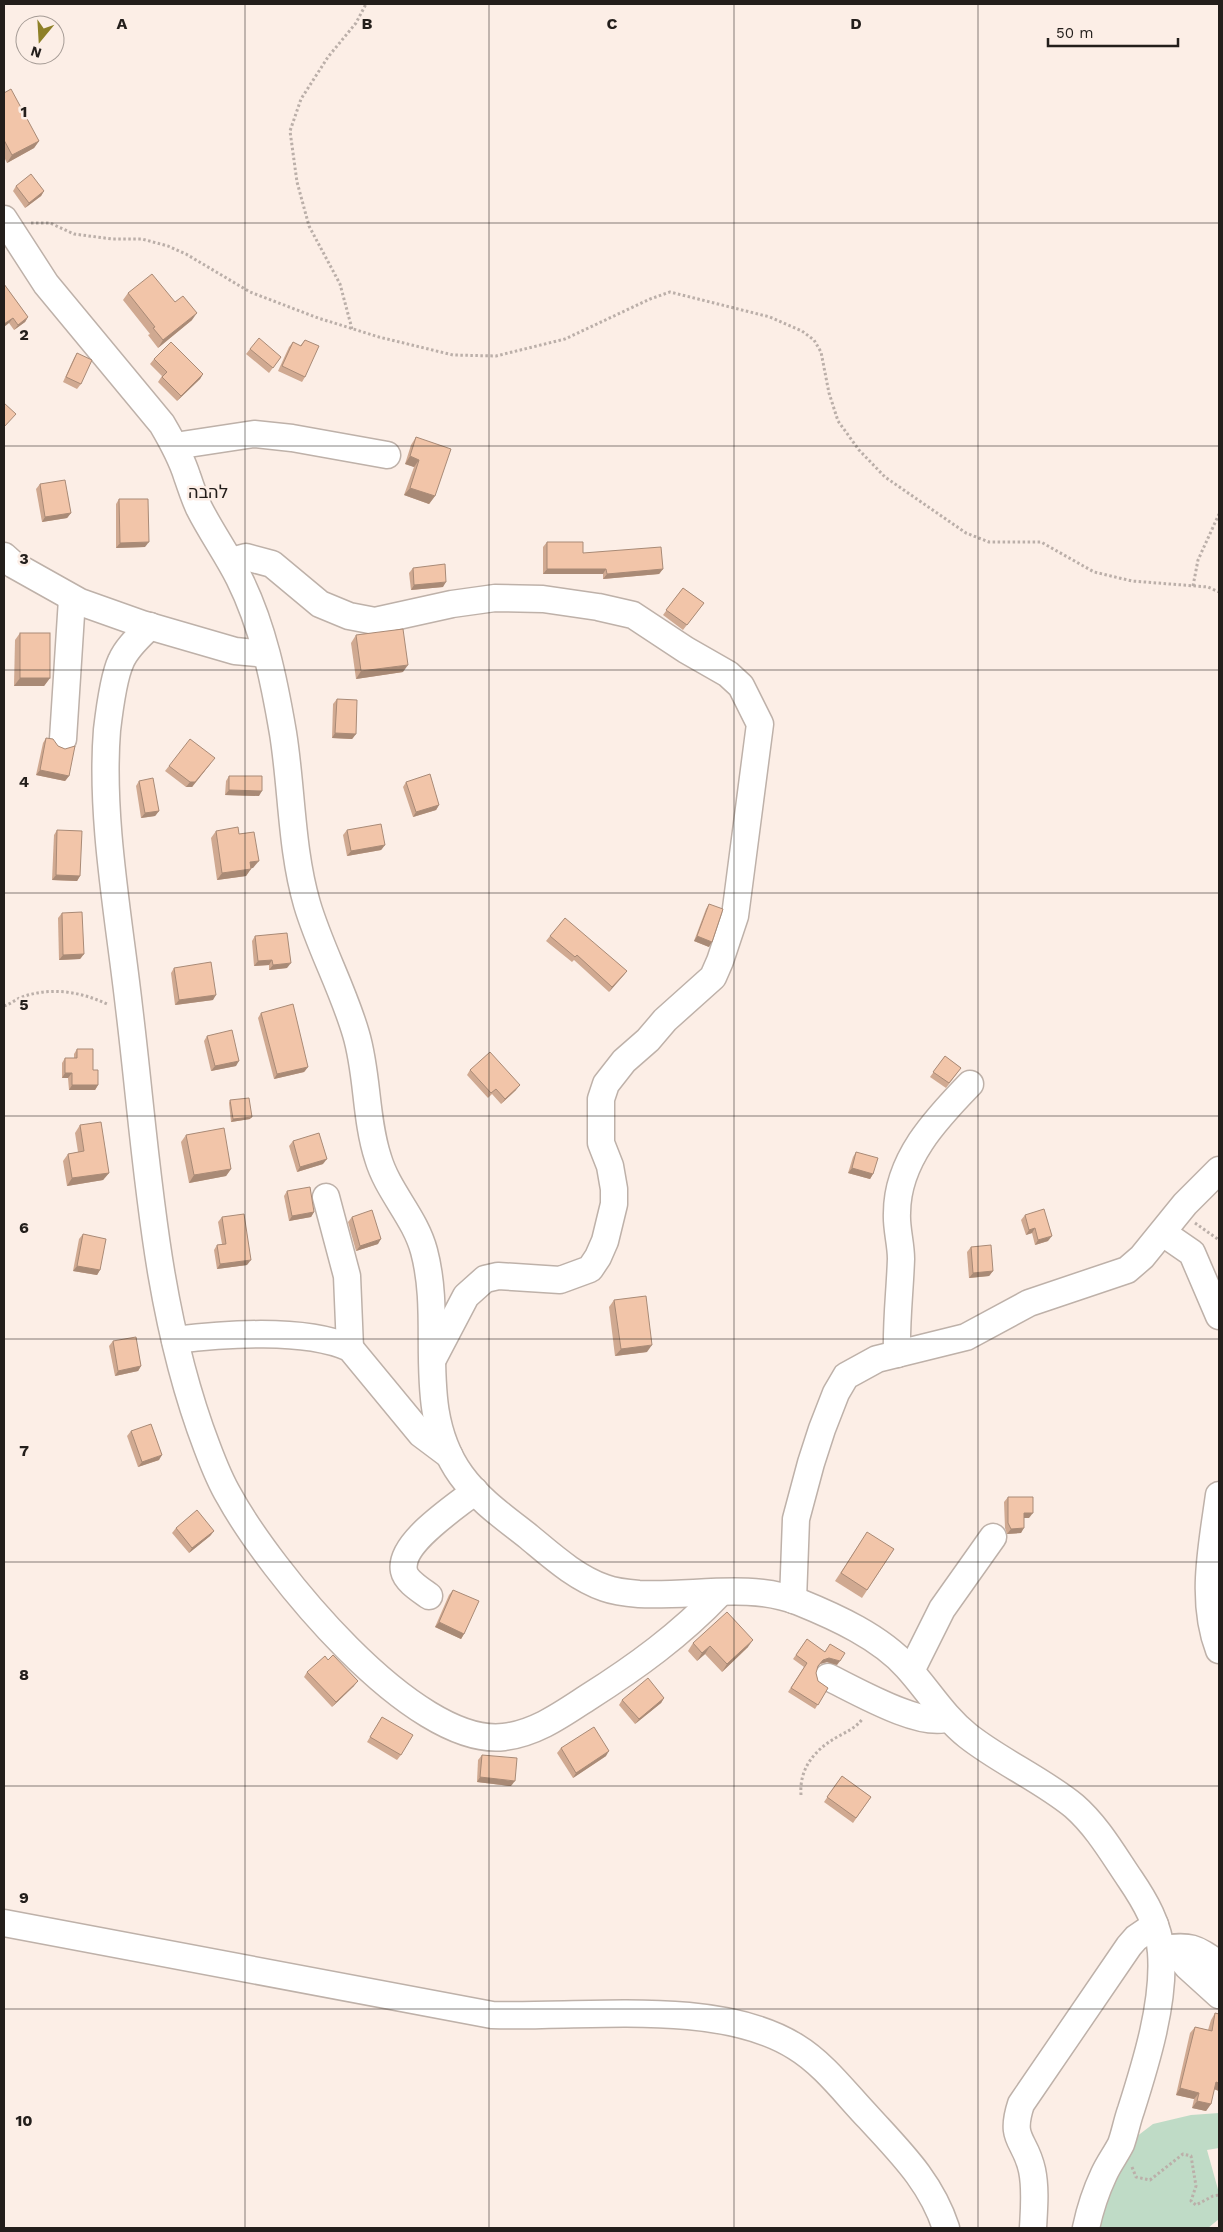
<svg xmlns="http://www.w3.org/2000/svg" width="1223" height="2232" font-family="'Work Sans',Heebo,sans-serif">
<rect width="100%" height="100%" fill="#fceee6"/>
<path fill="#bfdbc6" d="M1219,2113V2148L1207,2150L1219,2193V2219L1208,2228H1097L1123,2147L1153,2124L1191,2115Z"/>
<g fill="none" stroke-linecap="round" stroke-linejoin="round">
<g stroke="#beb1a9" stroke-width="29">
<g id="minor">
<path d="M4,219L46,284L162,424C172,441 181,457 187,476C191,487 194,497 199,508C211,532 227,554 239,578C263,626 274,680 283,733C292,789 291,849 307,904C320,948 343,989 356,1034C368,1074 365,1118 378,1158C388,1192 415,1217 424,1251C444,1325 413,1408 461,1475C479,1500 505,1518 529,1537C552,1556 576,1578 605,1588C616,1592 627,1593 639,1594C692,1597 749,1582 799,1602C836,1617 880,1637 907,1667C928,1690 943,1716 968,1736C1001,1762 1041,1779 1074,1806C1097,1826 1113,1854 1130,1879C1145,1901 1159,1925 1161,1952C1165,2002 1146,2063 1131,2110C1127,2121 1125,2133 1121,2144C1116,2154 1109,2163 1104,2174C1096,2191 1090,2209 1086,2228"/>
<path d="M175,446L254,434L292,438L387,455"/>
<path d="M4,556L14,565L80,602L142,624L235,651L266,654"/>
<path d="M231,561L246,557L272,564L320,604L349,616L375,621L452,604L495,598L543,599L598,607L633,615L686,650L728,674L741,686L760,724L735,916L720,961L713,977L665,1020L648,1040L624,1061L606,1084L601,1099V1143L610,1166L614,1189V1204L605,1241L598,1257L590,1269L560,1280L498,1276L485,1279L466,1296L434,1357"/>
<path d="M150,626C140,636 127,647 121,661C114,676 109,713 107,730C100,818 119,918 129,1007C147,1154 153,1306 207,1447C213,1463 220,1481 229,1496C269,1569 413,1748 504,1737C536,1733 561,1715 587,1698C636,1667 680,1635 720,1593"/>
<path d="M63,739L72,599"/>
<path d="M326,1197L347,1276L350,1348"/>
<path d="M1163,1233L1192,1253L1219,1316"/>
<path d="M175,1340C224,1334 305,1328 350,1348L421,1434L449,1455"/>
<path d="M897,1354C896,1322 900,1290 901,1259C901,1243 896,1228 897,1213C897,1160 936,1119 970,1084"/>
<path d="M1219,1495C1212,1546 1200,1600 1219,1650"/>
<path d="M429,1596C421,1590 406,1581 404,1571C398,1543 456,1507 475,1491"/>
<path d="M793,1600L796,1519L811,1463L822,1429L836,1393L846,1376L877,1359L966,1337L1029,1303L1127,1270L1142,1257L1185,1204L1219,1170"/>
<path d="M911,1671L942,1609L993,1537"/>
<path d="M828,1677C855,1690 922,1729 948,1718"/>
<path d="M4,1923L492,2015C581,2018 719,1998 796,2047C824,2064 846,2094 869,2118C901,2153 931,2182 946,2228"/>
<path d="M1172,1948L1187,1966L1219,1995"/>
<path d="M1161,1949C1191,1945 1194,1947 1219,1964"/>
<path d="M1033,2228C1034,2209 1036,2189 1032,2170C1025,2138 1009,2141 1021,2104L1129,1946L1136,1938L1155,1925"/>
</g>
</g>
<g stroke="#bbafa9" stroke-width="3" stroke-dasharray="2.5 2.5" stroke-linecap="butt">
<path d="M31,223H50L74,234L112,239H142L168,246L186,254L250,292L318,318L379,337L453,355L496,356L565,339L650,299L670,292L770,317L802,331L814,340L821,352L829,393L838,421L859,450L885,477L966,533L989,542H1041L1094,572L1132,581L1208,587L1219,592"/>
<path d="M352,329L340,284L309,226L297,182L290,131L301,99L328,57L356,23L366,4"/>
<path d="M1193,586L1198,560L1219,514"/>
<path d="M4,1006C11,1004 17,998 25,996C53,987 81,992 107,1004"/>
<path d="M1195,1223L1219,1240"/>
<path d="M801,1795C799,1768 815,1749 839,1736C848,1731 857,1727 863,1718"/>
<path d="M1132,2167L1136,2177L1150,2180L1183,2154L1191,2156L1196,2186L1191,2201L1196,2205L1213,2196L1219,2195"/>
</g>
<use href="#minor" stroke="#fff" stroke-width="26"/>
</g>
<g fill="#d0a991">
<path d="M4,93L39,141L34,148L7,163L4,157Z"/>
<path d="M16,186L44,191L41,196L25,208L13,191Z"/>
<path d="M4,284L28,317L25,322L14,330L9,323Z"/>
<path d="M128,293L175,302L192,320L158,348L148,335L150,334L123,300Z"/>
<path d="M305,340V377L302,382L278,371L289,347L293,342L300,346Z"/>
<path d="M250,349L281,357L269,373L246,354Z"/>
<path d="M77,353L81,384L77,389L63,382L74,358Z"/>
<path d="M154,359L203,374L200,379L177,401L158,382L162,376L150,364Z"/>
<path d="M416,437L435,496L429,504L404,495L414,467L405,464L411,445Z"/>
<path d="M40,484L71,513L67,518L42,522L36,489Z"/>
<path d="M119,499L145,547L116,548V504Z"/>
<path d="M547,542L583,553L663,569L659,574L603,579V574H543V547Z"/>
<path d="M413,568L443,587L411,590L409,573Z"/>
<path d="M683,588L704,603L683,630L663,615Z"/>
<path d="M20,633L50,678L44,686H14L15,640Z"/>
<path d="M356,635L403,672L356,679L351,643Z"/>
<path d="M337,699L356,734L352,739L332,738L333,704Z"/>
<path d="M46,738L58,746L65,749L69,776L65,781L36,775L43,743Z"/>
<path d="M211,763L192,787H186L165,771L169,766Z"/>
<path d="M229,776L259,796L225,795L226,781Z"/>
<path d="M139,781L159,811L155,816L141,818L136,786Z"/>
<path d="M406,782L439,805L436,810L413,817L403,787Z"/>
<path d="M57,830L80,876L77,881L52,880L54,835Z"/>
<path d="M347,830L385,845L381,850L347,856L343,835Z"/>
<path d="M216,831L239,834L253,868H251L246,876L217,880L211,838Z"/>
<path d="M709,904V947L694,941L706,909Z"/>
<path d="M62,913L84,954L80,959L59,960L58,918Z"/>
<path d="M255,936L287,968L269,970V965L254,966L252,941Z"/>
<path d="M550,936L627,971L623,976L609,992L574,960L572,962L546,941Z"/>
<path d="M174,968L213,1000L175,1005L171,973Z"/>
<path d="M261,1013L308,1067L304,1072L274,1079L258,1018Z"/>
<path d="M207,1036L236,1066L211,1071L204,1041Z"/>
<path d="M77,1049L98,1085L95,1090H69L68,1078H62V1063L65,1058H74V1054Z"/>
<path d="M945,1056L961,1068L946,1088L930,1077Z"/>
<path d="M470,1070L516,1090L501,1104L492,1094L488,1098L467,1075Z"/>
<path d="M230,1100L250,1119L231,1122L229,1103Z"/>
<path d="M80,1125L109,1173L103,1180L67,1186L63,1161L68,1154L78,1152L75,1133Z"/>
<path d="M186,1135L231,1169L226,1176L189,1183L181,1142Z"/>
<path d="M293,1141L323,1164L297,1172L289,1146Z"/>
<path d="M856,1152L873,1174L870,1179L848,1173L853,1157Z"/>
<path d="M287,1191L314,1212L311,1217L289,1221L284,1196Z"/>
<path d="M1025,1215L1048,1241L1035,1245L1032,1233L1026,1235L1021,1220Z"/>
<path d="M222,1217L247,1265L217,1269L214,1250L217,1245L222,1244L218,1222Z"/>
<path d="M352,1217L378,1244L356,1251L348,1222Z"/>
<path d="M83,1234L100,1270L97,1275L73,1271L79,1239Z"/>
<path d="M971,1247L993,1271L989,1276L969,1278L967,1252Z"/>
<path d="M614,1300L647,1352L615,1356L609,1307Z"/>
<path d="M113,1341L141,1366L138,1371L115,1376L109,1346Z"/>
<path d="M131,1431L159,1460L138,1467L127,1436Z"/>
<path d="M1008,1497L1029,1518H1024L1021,1533L1007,1534L1005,1528L1004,1502Z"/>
<path d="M176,1528L214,1531L210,1536L189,1553L172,1533Z"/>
<path d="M862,1540L894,1549L862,1598L835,1581Z"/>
<path d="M453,1590L464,1634L461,1639L435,1627L449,1595Z"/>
<path d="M807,1639L837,1665L827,1662L820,1664L817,1667L816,1673L818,1681L828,1688L815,1709L788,1692L804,1667L793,1659Z"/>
<path d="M693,1643L748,1647L722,1672L705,1654L697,1661L688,1651Z"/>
<path d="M307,1672L354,1686L332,1707L304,1677Z"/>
<path d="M664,1698L661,1703L635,1724L619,1705L622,1700Z"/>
<path d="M382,1717L401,1755L397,1760L367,1742Z"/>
<path d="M561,1748L606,1756L573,1778L557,1753Z"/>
<path d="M482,1755L511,1786L477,1782L478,1760Z"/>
<path d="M842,1776L871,1797L853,1823L824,1802Z"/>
<path d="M1215,2013L1219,2091L1214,2089L1211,2104L1206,2111L1192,2108L1194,2099L1176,2095L1190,2033L1195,2027L1208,2030L1211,2020Z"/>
</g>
<g fill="#a98a76">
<path d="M39,141L34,148L7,163L12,155Z"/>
<path d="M44,191L41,196L25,208L29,203Z"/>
<path d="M197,313L192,320L158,348L163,340Z"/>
<path d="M28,317L25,322L14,330L18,325Z"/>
<path d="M13,318L9,323L4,327V324Z"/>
<path d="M203,374L200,379L177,401L181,396Z"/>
<path d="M410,456L419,460L414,467L405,464Z"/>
<path d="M410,488L435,496L429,504L404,495Z"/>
<path d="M71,513L67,518L42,522L45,517Z"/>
<path d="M149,542L145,547L116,548L120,543Z"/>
<path d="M547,569H606L603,574H543Z"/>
<path d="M663,569L659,574L603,579L607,574Z"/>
<path d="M446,582L443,587L411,590L414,585Z"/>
<path d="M408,665L403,672L356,679L361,671Z"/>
<path d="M20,678H50L44,686H14Z"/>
<path d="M335,733L356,734L352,739L332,738Z"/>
<path d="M211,763L192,787H186L190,782Z"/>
<path d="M40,770L69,776L65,781L36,775Z"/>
<path d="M229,790L262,791L259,796L225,795Z"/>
<path d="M439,805L436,810L413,817L416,812Z"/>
<path d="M159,811L155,816L141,818L145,813Z"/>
<path d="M385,845L381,850L347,856L351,851Z"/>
<path d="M259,861L253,868L245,869L250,862Z"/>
<path d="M251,869L246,876L217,880L222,873Z"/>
<path d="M56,875L80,876L77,881L52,880Z"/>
<path d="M697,936L712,942L709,947L694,941Z"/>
<path d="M84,954L80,959L59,960L63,955Z"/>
<path d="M272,960L269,965L254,966L258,961Z"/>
<path d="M291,963L287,968L269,970L273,965Z"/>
<path d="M627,971L623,976L609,992L612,987Z"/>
<path d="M216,995L213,1000L175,1005L179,1000Z"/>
<path d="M239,1061L236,1066L211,1071L215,1066Z"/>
<path d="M308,1067L304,1072L274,1079L277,1074Z"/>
<path d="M65,1073H72L68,1078H62Z"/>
<path d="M72,1085H98L95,1090H69Z"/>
<path d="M520,1085L516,1090L501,1104L505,1099Z"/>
<path d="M252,1117L250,1119L231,1122L233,1119Z"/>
<path d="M327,1159L323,1164L297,1172L300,1167Z"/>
<path d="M852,1168L873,1174L870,1179L848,1173Z"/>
<path d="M231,1169L226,1176L189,1183L194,1175Z"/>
<path d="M109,1173L103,1180L67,1186L72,1178Z"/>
<path d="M314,1212L311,1217L289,1221L292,1216Z"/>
<path d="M1035,1228L1032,1233L1026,1235L1029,1230Z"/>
<path d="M1052,1236L1048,1241L1035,1245L1038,1240Z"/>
<path d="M381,1239L378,1244L356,1251L360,1246Z"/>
<path d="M251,1260L247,1265L217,1269L220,1264Z"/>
<path d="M77,1266L100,1270L97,1275L73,1271Z"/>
<path d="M993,1271L989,1276L969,1278L973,1273Z"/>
<path d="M652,1345L647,1352L615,1356L621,1349Z"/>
<path d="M141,1366L138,1371L115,1376L118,1371Z"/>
<path d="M162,1455L159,1460L138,1467L142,1462Z"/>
<path d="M1024,1513H1033L1029,1518H1021Z"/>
<path d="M1024,1528L1021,1533L1007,1534L1011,1529Z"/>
<path d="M214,1531L210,1536L189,1553L192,1548Z"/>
<path d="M439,1622L464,1634L461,1639L435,1627Z"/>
<path d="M753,1640L748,1647L722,1672L727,1664Z"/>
<path d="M710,1646L705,1654L697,1661L702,1653Z"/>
<path d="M829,1658L840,1661L837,1665L827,1662L820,1664L815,1670L823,1660Z"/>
<path d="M358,1681L354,1686L332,1707L336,1702Z"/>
<path d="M664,1698L661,1703L635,1724L639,1719Z"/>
<path d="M609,1751L606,1756L573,1778L576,1773Z"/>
<path d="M480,1777L515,1781L511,1786L477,1782Z"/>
<path d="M1216,2082L1219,2083V2091L1211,2088Z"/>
<path d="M1180,2088L1199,2093L1194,2099L1176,2095Z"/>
<path d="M1197,2101L1211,2104L1206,2111L1192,2108Z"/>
</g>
<g fill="#f2c5a9" stroke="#a98a76">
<path d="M11,89L39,141L12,155L4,140V93Z"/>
<path d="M31,174L44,191L29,203L16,186Z"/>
<path d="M152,274L175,302L183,296L197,313L163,340L153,328L155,327L128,293Z"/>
<path d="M4,284L28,317L18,325L13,318L4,324Z"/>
<path d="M259,338L281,357L273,368L250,349Z"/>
<path d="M305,340L319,346L305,377L282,366L293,342L301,346Z"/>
<path d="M171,342L203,374L181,396L162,377L167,372L154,359Z"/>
<path d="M77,353L92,360L81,384L66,377Z"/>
<path d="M4,403L16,414L4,427Z"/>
<path d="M416,437L451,449L435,496L410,488L419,460L410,456Z"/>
<path d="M65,480L71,513L45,517L40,484Z"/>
<path d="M119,499H148L149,542L120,543Z"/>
<path d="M547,542H583V553L661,547L663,569L607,574L606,569H547Z"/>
<path d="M445,564L446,582L414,585L413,568Z"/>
<path d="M683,588L704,603L687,625L666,610Z"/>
<path d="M403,629L408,665L361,671L356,635Z"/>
<rect x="20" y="633" width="30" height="45"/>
<path d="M337,699L357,700L356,734L335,733Z"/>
<path d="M46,738L53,739L58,746L65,749L75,746L69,776L40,770Z"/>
<path d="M190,739L215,758L195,782H190L169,766Z"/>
<path d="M430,774L439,805L416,812L406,782Z"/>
<path d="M229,776H262V791L229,790Z"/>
<path d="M153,778L159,811L145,813L139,781Z"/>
<path d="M381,824L385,845L351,851L347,830Z"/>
<path d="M238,827L239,834L254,832L259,861L250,862L251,869L222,873L216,831Z"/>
<path d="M57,830L82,831L80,876L56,875Z"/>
<path d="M709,904L723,909L712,942L697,936Z"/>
<path d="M82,912L84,954L63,955L62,913Z"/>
<path d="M565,918L627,971L612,987L577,955L575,957L550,936Z"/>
<path d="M287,933L291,963L273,965L272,960L258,961L255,936Z"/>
<path d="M211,962L216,995L179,1000L174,968Z"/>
<path d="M293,1004L308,1067L277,1074L261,1013Z"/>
<path d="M232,1030L239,1061L215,1066L207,1036Z"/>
<path d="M77,1049H93V1070H98V1085H72V1073H65V1058H77Z"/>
<path d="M490,1052L520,1085L505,1099L496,1089L491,1093L470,1070Z"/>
<path d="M945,1056L961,1068L949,1083L933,1072Z"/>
<path d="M249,1098L252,1117L233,1119L230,1100Z"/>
<path d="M101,1122L109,1173L72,1178L68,1154L84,1151L80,1125Z"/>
<path d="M224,1128L231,1169L194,1175L186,1135Z"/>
<path d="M319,1133L327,1159L300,1167L293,1141Z"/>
<path d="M856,1152L878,1158L873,1174L852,1168Z"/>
<path d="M310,1187L314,1212L292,1216L287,1191Z"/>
<path d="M1044,1209L1052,1236L1038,1240L1035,1228L1029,1230L1025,1215Z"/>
<path d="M372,1210L381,1239L360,1246L352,1217Z"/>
<path d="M244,1214L251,1260L220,1264L217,1245L226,1244L222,1217Z"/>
<path d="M83,1234L106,1239L100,1270L77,1266Z"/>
<path d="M991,1245L993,1271L973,1273L971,1247Z"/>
<path d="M646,1296L652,1345L621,1349L614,1300Z"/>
<path d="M136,1337L141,1366L118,1371L113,1341Z"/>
<path d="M151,1424L162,1455L142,1462L131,1431Z"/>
<path d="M1008,1497H1033V1513H1024V1528L1011,1529L1008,1523Z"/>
<path d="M197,1510L214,1531L192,1548L176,1528Z"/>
<path d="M867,1532L894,1549L867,1590L841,1573Z"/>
<path d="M453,1590L479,1601L464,1634L439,1622Z"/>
<path d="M727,1612L753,1640L727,1664L710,1646L702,1653L693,1643Z"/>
<path d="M807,1639L825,1652L830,1644L845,1653L840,1661L829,1658L823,1660L818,1666L816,1673L818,1681L828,1688L818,1705L791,1688L807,1663L796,1655Z"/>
<path d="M333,1655L358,1681L336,1702L307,1672L325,1656L328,1660Z"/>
<path d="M648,1678L664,1698L639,1719L622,1700Z"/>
<path d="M382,1717L413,1735L401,1755L370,1737Z"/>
<path d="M594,1727L609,1751L576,1773L561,1748Z"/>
<path d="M482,1755L517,1758L515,1781L480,1777Z"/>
<path d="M842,1776L871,1797L856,1818L827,1797Z"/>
<path d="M1215,2013L1219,2014V2083L1216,2082L1211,2104L1197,2101L1199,2093L1180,2088L1195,2027L1212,2031Z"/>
</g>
<path fill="none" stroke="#231e1b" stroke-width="1" stroke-opacity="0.55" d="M245,4V2228M489,4V2228M734,4V2228M978,4V2228M4,223H1219M4,446H1219M4,670H1219M4,893H1219M4,1116H1219M4,1339H1219M4,1562H1219M4,1786H1219M4,2009H1219"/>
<g text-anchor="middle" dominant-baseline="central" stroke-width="5" stroke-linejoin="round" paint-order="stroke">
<g font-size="18" fill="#231e1b" stroke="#fceee6">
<text x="208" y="491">להבה</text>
</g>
</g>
<g font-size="16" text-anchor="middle" font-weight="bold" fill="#231e1b" stroke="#fceee6" stroke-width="5" stroke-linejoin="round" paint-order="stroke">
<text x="122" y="29">A</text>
<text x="367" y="29">B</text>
<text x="612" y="29">C</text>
<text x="856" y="29">D</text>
<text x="24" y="117">1</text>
<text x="24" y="340">2</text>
<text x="24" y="564">3</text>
<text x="24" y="787">4</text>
<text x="24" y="1010">5</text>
<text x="24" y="1233">6</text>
<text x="24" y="1456">7</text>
<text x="24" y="1680">8</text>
<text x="24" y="1903">9</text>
<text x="24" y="2126">10</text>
</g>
<rect width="1223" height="2232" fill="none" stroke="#231e1b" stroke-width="10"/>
<g transform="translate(40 40) rotate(198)"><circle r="24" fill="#fceee6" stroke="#a59b95"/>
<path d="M0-4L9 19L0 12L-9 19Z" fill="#8e8027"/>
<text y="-8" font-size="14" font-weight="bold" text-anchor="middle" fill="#231e1b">N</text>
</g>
<path d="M1048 38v8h130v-8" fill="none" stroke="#231e1b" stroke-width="2.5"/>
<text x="1056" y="38" font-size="15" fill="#231e1b" stroke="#fceee6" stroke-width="4" paint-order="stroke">50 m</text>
</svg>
